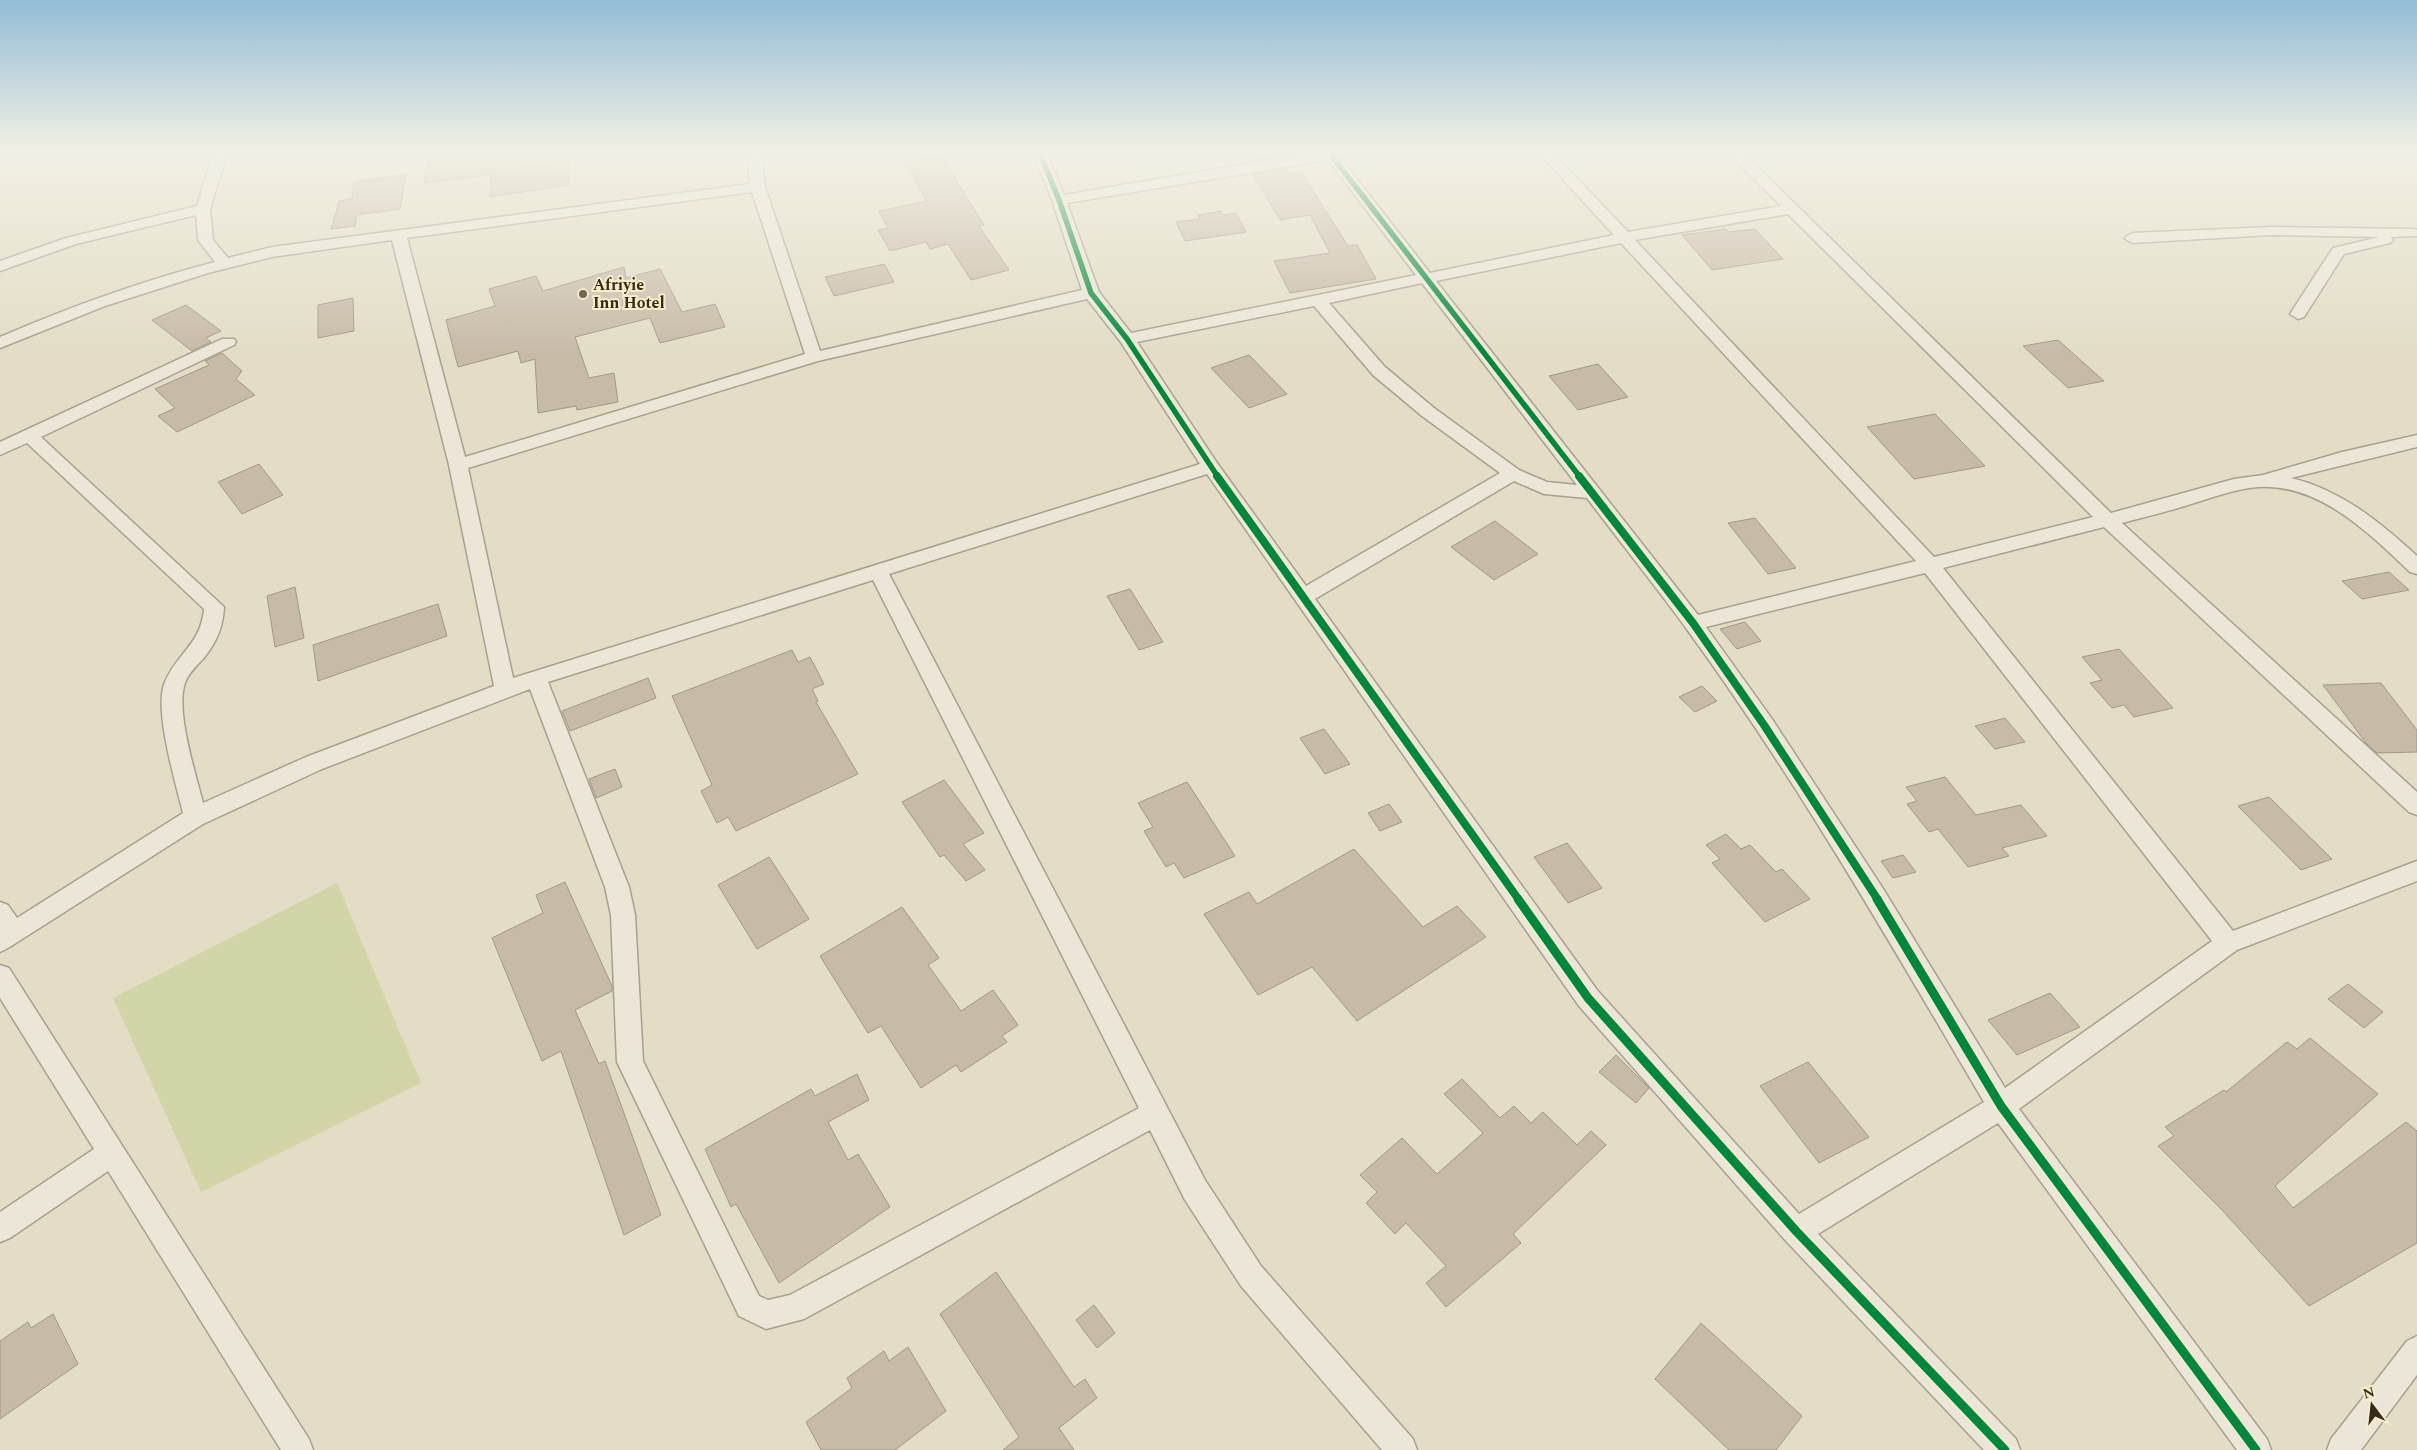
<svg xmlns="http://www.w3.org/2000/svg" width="2417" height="1450" font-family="Spectral,serif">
<rect width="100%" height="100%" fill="#e3ddc6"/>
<path fill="#d1d5a7" d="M337,883L421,1083L201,1192L113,998Z"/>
<g fill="#c7baa7" stroke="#a39786">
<path d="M429,151H525L524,166L569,159V185L490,197L491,175L424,183Z"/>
<path d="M1239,151H1287V155L1246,162Z"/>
<path d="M941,156L984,225L979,226L1009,270L971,280L948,244L930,249L926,242L890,251L878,230L888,228L879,211L927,201L905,163Z"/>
<path d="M1288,168V174L1301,172L1348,246L1357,245L1376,279L1290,293L1274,261L1330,253L1310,215L1280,220L1253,174Z"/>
<path d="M406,174L400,209L357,215L355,226L331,229L339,201L352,199L354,182Z"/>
<path d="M1221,211L1223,215L1236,213L1246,232L1185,241L1176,222L1200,219L1198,215Z"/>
<path d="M1726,229L1729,232L1755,229L1783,259L1712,270L1682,235Z"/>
<path d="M884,264L894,282L834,296L825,277Z"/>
<path d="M624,267L626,278L660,269L682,312L715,304L725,327L660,343L650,318L575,337L589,378L614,373L618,402L577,410L576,406L538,413L535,359L521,363L518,351L458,367L446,320L495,306L489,289L536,276L543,291Z"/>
<path d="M353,298L354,331L318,338V305Z"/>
<path d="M186,305L221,331L206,338L211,342L192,351L152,320Z"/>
<path d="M2058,340L2104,381L2068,388L2023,346Z"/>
<path d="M222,353L242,371L236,379L255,395L177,432L158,416L175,408L155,389L209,365L205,361Z"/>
<path d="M1249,355L1287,394L1249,408L1211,368Z"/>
<path d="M1598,364L1628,397L1578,410L1549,376Z"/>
<path d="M1935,414L1985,466L1914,479L1867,427Z"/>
<path d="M259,464L283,495L242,514L218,482Z"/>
<path d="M1755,518L1796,568L1768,574L1728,523Z"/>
<path d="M1495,521L1538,554L1494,580L1451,547Z"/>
<path d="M2389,572L2409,590L2362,599L2342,581Z"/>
<path d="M295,587L304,638L275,647L267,596Z"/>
<path d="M1130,589L1163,642L1139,650L1107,596Z"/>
<path d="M438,604L447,636L318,681L313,645Z"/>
<path d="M1745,622L1761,641L1737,649L1720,629Z"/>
<path d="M2119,649L2173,708L2134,717L2124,705L2112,708L2090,683L2102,680L2082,657Z"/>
<path d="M792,650L798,662L810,657L824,684L812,689L818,701L816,702L858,774L736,831L728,817L717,823L701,791L712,785L672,696Z"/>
<path d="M648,678L656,698L570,731L562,711Z"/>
<path d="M2381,683L2417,730V752L2377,753L2366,743L2323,685Z"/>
<path d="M1702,686L1717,701L1695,712L1679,697Z"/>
<path d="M2005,718L2025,742L1995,749L1975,726Z"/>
<path d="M1324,729L1350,764L1325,774L1300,738Z"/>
<path d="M615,769L622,787L596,798L589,779Z"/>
<path d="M1945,777L1976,815L2021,805L2047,836L2002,848L2009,856L1968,867L1938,829L1929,832L1907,804L1917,801L1906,787Z"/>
<path d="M944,780L984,833L963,844L985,870L966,881L944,855L940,857L902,802Z"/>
<path d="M1187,782L1235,856L1184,878L1174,863L1166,867L1144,831L1153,827L1138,803Z"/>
<path d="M2269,797L2332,859L2301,870L2238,806Z"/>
<path d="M1389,804L1402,822L1380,831L1368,813Z"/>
<path d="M1726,834L1741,849L1750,845L1776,872L1782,869L1810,899L1765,922L1712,863L1720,859L1706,845Z"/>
<path d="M1567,843L1602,888L1568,903L1534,857Z"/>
<path d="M1354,849L1423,927L1457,906L1486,937L1357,1021L1312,967L1258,995L1204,914L1249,892L1257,904Z"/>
<path d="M1903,855L1916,872L1893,878L1881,861Z"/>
<path d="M769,857L809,919L757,949L718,885Z"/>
<path d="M565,882L612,986V991L575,1010L599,1064L605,1061L661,1215L624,1235L561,1051L542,1061L492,938L543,913L536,895Z"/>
<path d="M902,907L939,958L928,965L961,1011L993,990L1018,1025L1002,1036L1007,1042L961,1072L956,1065L921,1088L881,1026L868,1033L820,956Z"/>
<path d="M2348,984L2383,1012L2364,1028L2328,999Z"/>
<path d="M2050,993L2080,1027L2017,1055L1988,1020Z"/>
<path d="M2310,1038L2378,1094L2275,1186L2293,1208L2406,1122L2417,1131V1243L2309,1306L2222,1210L2158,1146L2174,1136L2165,1127L2224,1090L2226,1092L2287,1042L2297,1049Z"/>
<path d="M1616,1055L1649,1088L1636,1103L1599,1072Z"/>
<path d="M1808,1062L1869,1137L1819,1163L1760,1086Z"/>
<path d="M857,1074L869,1100L828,1122L848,1160L858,1154L890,1207L779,1283L736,1204L731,1207L705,1149L811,1089L815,1096Z"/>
<path d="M1462,1079L1500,1118L1514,1106L1531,1123L1543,1112L1577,1145L1591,1131L1606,1145L1513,1234L1521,1243L1446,1307L1426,1283L1446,1266L1406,1223L1395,1234L1366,1203L1377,1192L1360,1175L1402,1138L1437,1174L1483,1133L1444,1094Z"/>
<path d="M996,1272L1074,1387L1085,1379L1097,1398L1059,1428L1074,1450H1003L1019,1437L940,1314Z"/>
<path d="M1094,1305L1115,1333L1097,1348L1076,1320Z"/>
<path d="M53,1314L78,1364L0,1419V1341L28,1322L31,1328Z"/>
<path d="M1701,1323L1802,1416L1776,1450H1729L1655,1379Z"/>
<path d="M908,1347L946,1411L895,1450H821L806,1422L852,1388L847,1378L884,1351L889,1361Z"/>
</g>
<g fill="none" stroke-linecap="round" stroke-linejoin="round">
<g stroke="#a7a090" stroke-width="3">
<g id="street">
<path d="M214,151H228L210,209L213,240L228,258L272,247L750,184L747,151H761L765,187L820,351L1082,290L1052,200L1032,151H1046L1064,195L1321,151H1335L1430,273L1614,235L1537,151H1551L1628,232L1781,206L1726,151H1741L2111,513L2234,479L2263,475L2342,452L2417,435V447L2291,478C2341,490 2380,522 2417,556V574L2410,572C2369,533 2319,483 2258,487C2234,489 2211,498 2188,505C2166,512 2144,517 2122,523L2417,792V815L2409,812L2104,527L1943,568L2233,931L2417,861V881L2237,950L2019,1109L2267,1439L2271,1450H2237L1998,1123L1818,1234L2016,1439L2020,1450H1984L1786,1241L1579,1006L1207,474L889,574L1205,1180L1261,1266L1413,1439L1417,1450H1382L1241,1286L1185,1200L1150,1130L804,1319L766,1329L739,1316L617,1062L611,915L605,887L530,689L322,769L203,824L8,948L0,952V902L8,905L17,918L183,813C176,784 153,708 165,682C178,652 201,644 204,609L27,443L0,455V442L222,339H234L236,342L234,345L41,437L224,607C223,628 216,643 203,659C196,666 188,674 185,683C175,710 196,775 203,803L306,757L494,686L449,465L392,240L272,257L208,273L105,306L0,348V337C70,307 141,281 215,262L198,240L196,215L76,244L0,271V261L66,238L197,206ZM1328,160L1416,275L1131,333L1099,292L1067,203ZM752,192L805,354L465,457L407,238ZM1788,214L2093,517L1934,557L1635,240ZM1621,243L1916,561L1698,615L1436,281ZM1422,283L1577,485L1547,482L1519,470L1434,408L1385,367L1329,303ZM1087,299L1120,341L1200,464L513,678L468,468L818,361ZM1314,306L1373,375L1422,416L1500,473L1306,586L1217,463L1137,342ZM1514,481L1544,494L1587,498C1620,542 1654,584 1686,628C1796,779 1889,941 1984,1102L1799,1214L1597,990L1315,599ZM1925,573L2212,941L2005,1088L1882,887L1772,719L1706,627ZM873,580L1139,1108L790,1295L768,1300L759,1296L643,1061L635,915L629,887L548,682Z"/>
<path d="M2271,227L2413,229L2417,230V236L2391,237L2393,240L2390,243L2344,254L2304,317L2298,319L2290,314L2333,248L2379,237L2271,235L2132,243L2124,238L2132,233Z"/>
<path d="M0,965L9,968L309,1439L313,1450H281L108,1171L10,1238L0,1242V1212L94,1149L0,998Z"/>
<path d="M2417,1336V1375L2361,1450H2327L2331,1439L2407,1341Z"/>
</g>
</g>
<use href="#street" fill="#ebe6d8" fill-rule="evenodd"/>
<g stroke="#f7edc9" stroke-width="8">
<g id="cycleway-far2">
<path d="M1039,151L1059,200L1091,293L1127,339L1218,477"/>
<path d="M1328,151L1580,477"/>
</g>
</g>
<g stroke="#f7edc9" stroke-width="11">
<g id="cycleway-far1">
<path d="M1217,476L1519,900"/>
<path d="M1579,476L1693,623L1764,725L1878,900"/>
</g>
</g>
<g stroke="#f7edc9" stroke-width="12">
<g id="cycleway">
<path d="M1518,899L1588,998L1796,1231L2005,1450"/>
<path d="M1877,899L2001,1106L2256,1450"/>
</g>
</g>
<use href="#cycleway-far2" stroke="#00873e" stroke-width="5.5"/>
<use href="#cycleway-far1" stroke="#00873e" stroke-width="8"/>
<use href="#cycleway" stroke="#00873e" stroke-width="9"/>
</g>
<linearGradient id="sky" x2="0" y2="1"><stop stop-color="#93bcd6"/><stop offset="0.43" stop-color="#f2f0e5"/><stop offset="1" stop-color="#f2f0e5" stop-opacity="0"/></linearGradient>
<rect width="2417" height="354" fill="url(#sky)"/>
<circle fill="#726856" stroke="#f7edc9" stroke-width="2" cx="583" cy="294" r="5"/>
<g text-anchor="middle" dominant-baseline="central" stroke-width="4" stroke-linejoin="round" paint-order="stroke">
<g font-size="16" font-weight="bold" fill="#352919" stroke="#f7edc9" text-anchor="start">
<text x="593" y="285">Afriyie<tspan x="593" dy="18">Inn Hotel</tspan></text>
</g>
</g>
<g transform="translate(2372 1405) rotate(345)" stroke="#f7edc9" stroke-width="4" paint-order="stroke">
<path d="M0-4L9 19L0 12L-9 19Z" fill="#352919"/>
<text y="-8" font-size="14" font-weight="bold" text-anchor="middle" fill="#352919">N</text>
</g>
</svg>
